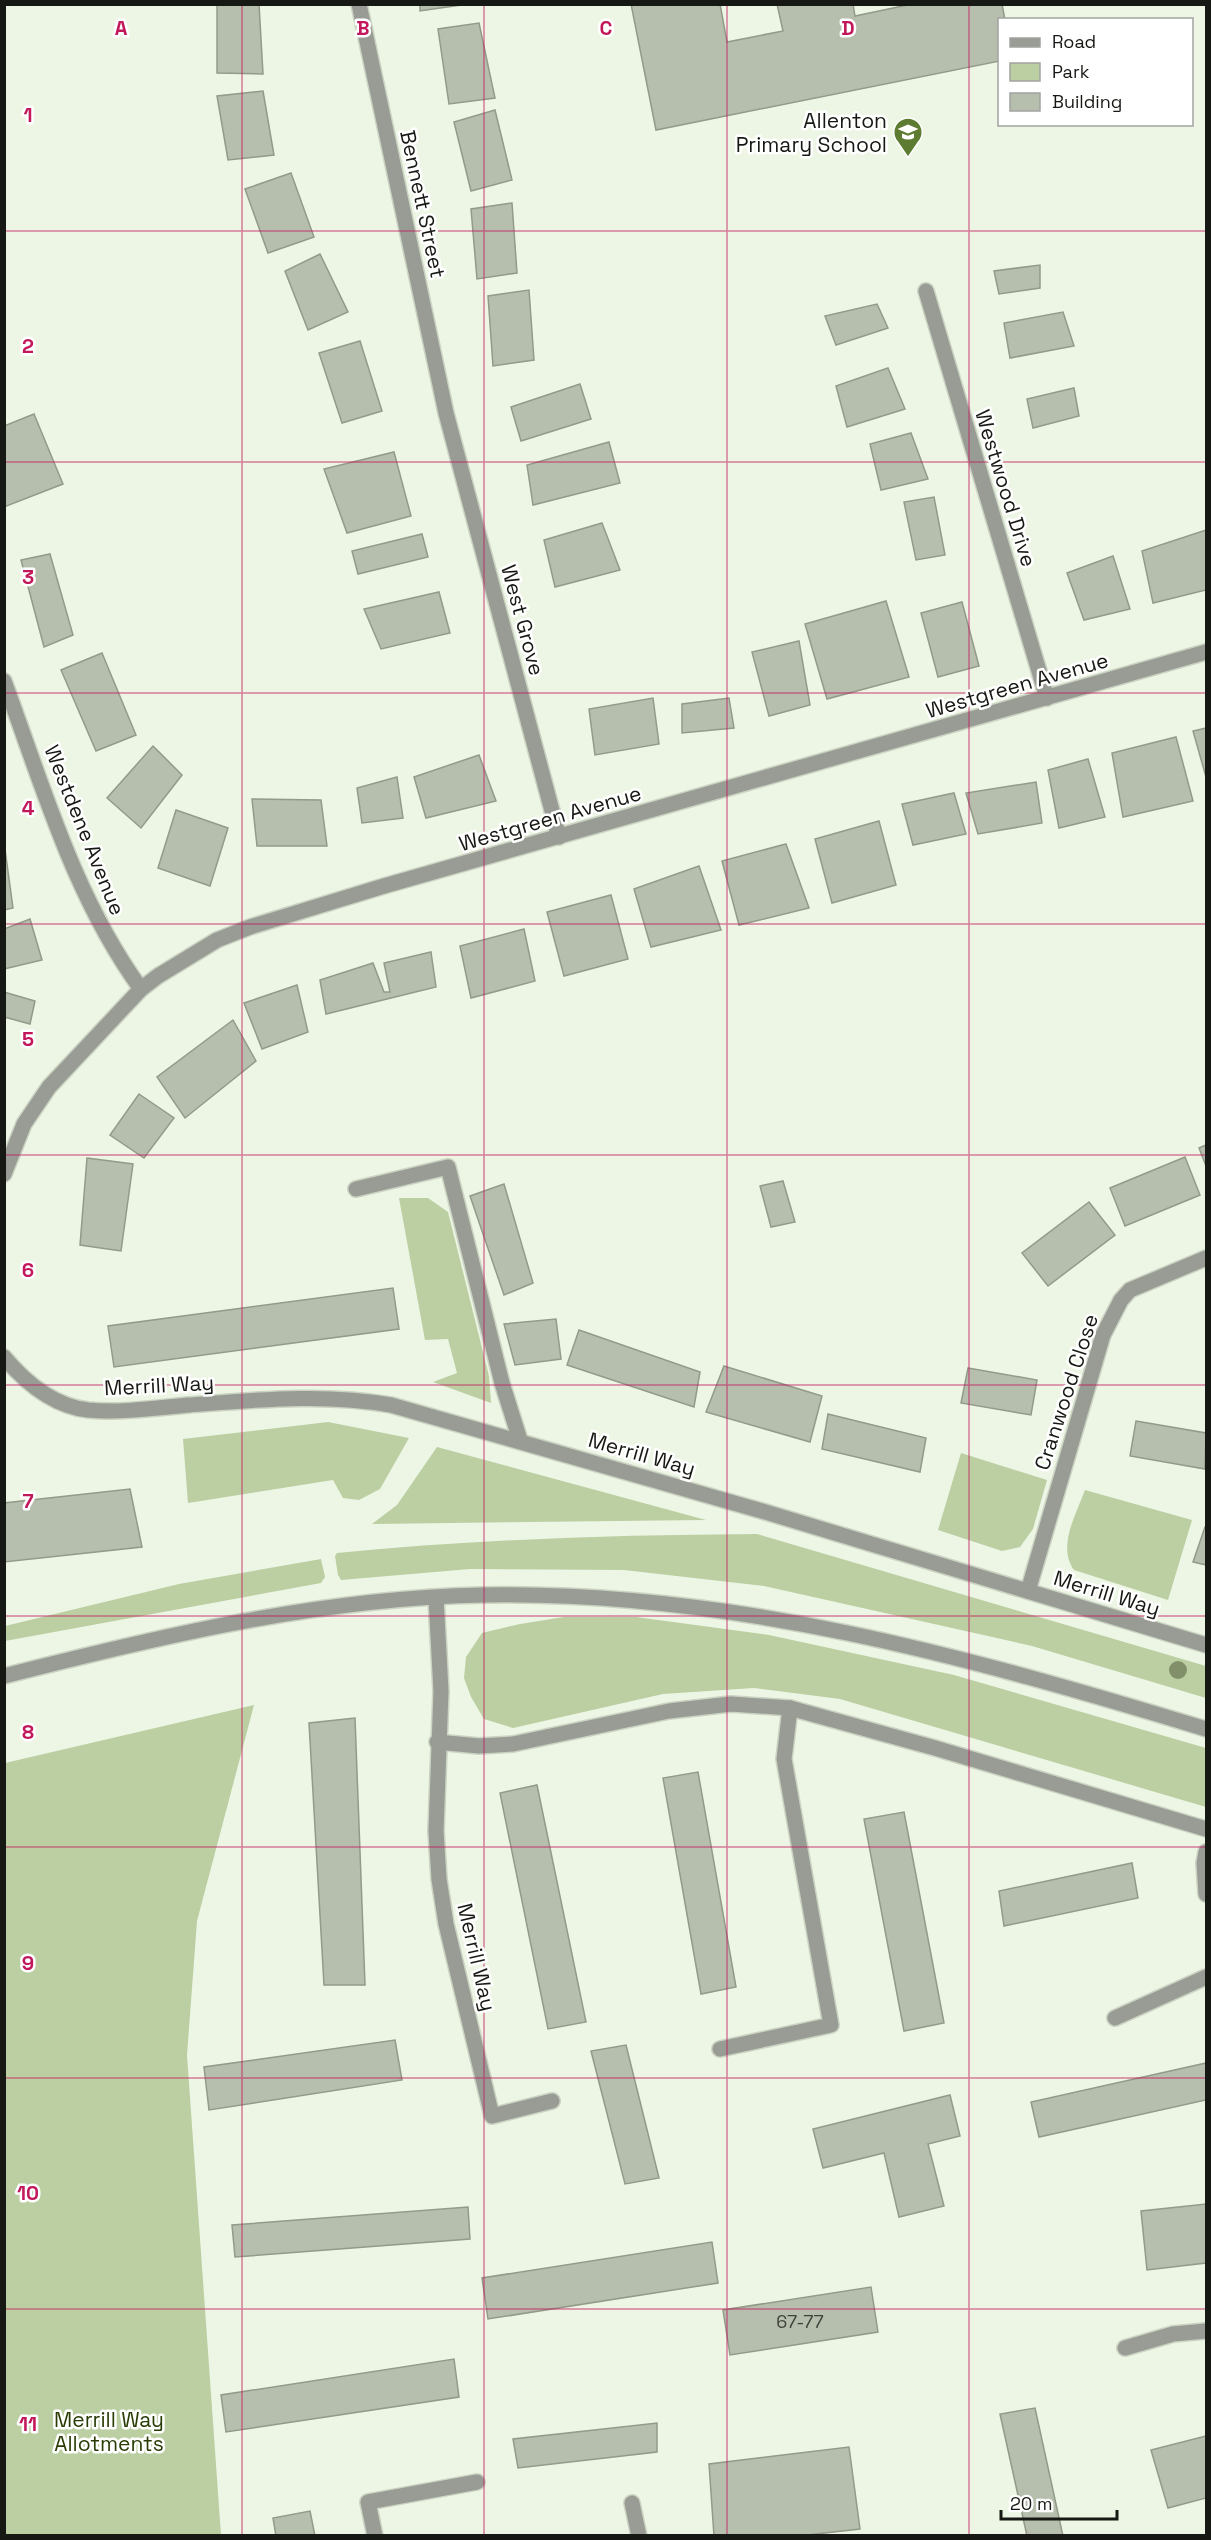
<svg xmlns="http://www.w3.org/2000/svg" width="1211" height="2540" font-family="'Space Grotesk',sans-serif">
<rect width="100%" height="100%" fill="#edf6e4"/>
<g fill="#bbcfa3">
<path d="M399,1198H428L448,1212L489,1376L491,1403L433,1382L457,1373L448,1339L425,1340Z"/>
<path d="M328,1422L409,1438L380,1489L359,1500L343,1498L333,1480L188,1503L183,1439Z"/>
<path d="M437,1447L706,1520L372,1524L397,1505Z"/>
<path d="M961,1453L1047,1480L1033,1529L1020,1547L1002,1551L938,1530Z"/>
<path d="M1085,1490L1192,1520L1168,1600L1074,1570C1057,1546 1076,1515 1085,1490Z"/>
<path d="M757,1534L1206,1666V1698L1032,1646L764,1586L624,1570L470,1569L341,1580L338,1575L335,1556L337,1553C477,1539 617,1535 757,1534Z"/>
<path d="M321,1559L325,1577L321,1583L5,1641V1626L179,1584Z"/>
<path d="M564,1617H636L769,1635L954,1675L1206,1748V1807L840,1699L754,1688L663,1694L513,1728L484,1719L471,1697L464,1678L466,1657L482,1633L520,1624Z"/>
<path d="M254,1705L197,1921L187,2055L221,2535H5V1763Z"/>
</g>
<g fill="#b6bead" stroke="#929a89" stroke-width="1.5">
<path d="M217,4H259L263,74L217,73Z"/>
<path d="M420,4H461V5L420,11Z"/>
<path d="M631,4H720L727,42L783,31L777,4H853L855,16L912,4H1002L1005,20H1000V61L656,130Z"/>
<path d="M479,23L495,98L449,104L438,29Z"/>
<path d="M263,91L274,155L228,160L217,96Z"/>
<path d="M495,110L512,180L471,191L454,122Z"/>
<path d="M291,173L314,237L268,253L245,189Z"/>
<path d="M512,203L517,273L477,279L471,209Z"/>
<path d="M320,254L348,312L308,330L285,271Z"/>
<path d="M1040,265V288L999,294L994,271Z"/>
<path d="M529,290L534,360L493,366L488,296Z"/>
<path d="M877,304L888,328L836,345L825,316Z"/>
<path d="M1063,312L1074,346L1010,358L1004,323Z"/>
<path d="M360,341L382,411L342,423L319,353Z"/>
<path d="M888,368L905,409L847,427L836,386Z"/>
<path d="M580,384L591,419L521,441L511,407Z"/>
<path d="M1074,388L1079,416L1033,428L1027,399Z"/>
<path d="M34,414L63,484L4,507V426Z"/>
<path d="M911,433L928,479L881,490L870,444Z"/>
<path d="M609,442L620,483L533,505L527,465Z"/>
<path d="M394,452L411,516L347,533L324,469Z"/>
<path d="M934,497L945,555L916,560L904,502Z"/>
<path d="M602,523L620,570L555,587L544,540Z"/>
<path d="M1206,530V590L1153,603L1142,551Z"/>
<path d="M422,534L428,557L358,574L352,551Z"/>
<path d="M50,554L73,635L44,647L21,560Z"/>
<path d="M1113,556L1130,609L1084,620L1067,573Z"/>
<path d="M439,592L450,633L381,649L364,609Z"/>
<path d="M886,601L909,677L827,699L805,624Z"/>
<path d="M962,602L979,666L938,677L921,613Z"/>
<path d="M799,641L810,705L769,716L752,652Z"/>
<path d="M102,653L136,735L96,751L61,670Z"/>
<path d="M653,698L659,744L595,755L589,709Z"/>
<path d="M729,698L734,728L682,733V704Z"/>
<path d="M1206,728V777L1193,731Z"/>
<path d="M1176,737L1193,801L1123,817L1112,753Z"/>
<path d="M153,746L182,775L141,828L107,798Z"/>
<path d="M479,755L496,801L426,818L414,777Z"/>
<path d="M1088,759L1105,817L1059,828L1048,770Z"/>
<path d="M397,777L403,818L362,823L357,788Z"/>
<path d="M1036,782L1042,823L978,834L966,793Z"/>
<path d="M954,793L966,834L913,845L902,804Z"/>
<path d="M252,799L321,800L327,846H257Z"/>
<path d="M176,810L228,828L210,886L158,868Z"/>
<path d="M879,821L896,885L832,903L815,839Z"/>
<path d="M4,842L13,908L4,910Z"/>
<path d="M786,844L809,908L739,925L722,861Z"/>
<path d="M699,866L721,930L651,947L634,889Z"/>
<path d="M611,895L628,959L564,976L547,912Z"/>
<path d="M30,919L42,960L4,969V929Z"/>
<path d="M524,929L535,981L471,998L460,946Z"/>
<path d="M431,952L436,987L326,1014L320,980L373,963L384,992H390L384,963Z"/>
<path d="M297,985L308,1032L262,1049L244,1003Z"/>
<path d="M4,992L35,1001L30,1024L4,1017Z"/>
<path d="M233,1020L256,1061L185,1118L157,1077Z"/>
<path d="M139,1094L174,1118L144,1158L110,1135Z"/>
<path d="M1206,1145V1166L1199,1148Z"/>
<path d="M1185,1157L1200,1195L1125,1226L1110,1188Z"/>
<path d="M87,1158L133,1164L121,1251L80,1245Z"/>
<path d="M783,1181L795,1222L771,1227L760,1186Z"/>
<path d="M504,1184L533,1283L504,1295L470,1196Z"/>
<path d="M1089,1202L1115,1235L1048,1286L1022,1253Z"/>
<path d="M393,1288L399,1329L114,1367L108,1326Z"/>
<path d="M556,1319L561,1359L515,1365L504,1324Z"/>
<path d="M579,1330L700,1372L694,1407L567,1365Z"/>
<path d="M724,1366L822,1396L810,1442L706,1412Z"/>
<path d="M968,1368L1037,1380L1031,1415L961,1403Z"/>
<path d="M828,1414L926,1438L920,1472L822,1449Z"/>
<path d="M1136,1421L1206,1433L1205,1469L1130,1456Z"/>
<path d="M130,1489L142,1547L4,1562V1503Z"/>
<path d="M1205,1527H1206V1565L1193,1562Z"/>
<path d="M355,1718L365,1985H324L309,1723Z"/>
<path d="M698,1772L736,1987L701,1994L663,1778Z"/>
<path d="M537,1785L586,2022L548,2029L500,1793Z"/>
<path d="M904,1812L944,2023L904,2031L864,1819Z"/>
<path d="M1132,1863L1138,1898L1004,1926L999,1891Z"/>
<path d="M395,2040L402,2080L209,2110L204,2067Z"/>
<path d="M626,2045L659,2178L625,2184L591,2051Z"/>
<path d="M1206,2063V2100L1039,2137L1031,2102Z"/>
<path d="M950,2095L960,2136L928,2144L944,2206L899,2217L884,2153L823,2168L813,2129Z"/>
<path d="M1206,2204V2263L1147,2270L1141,2211Z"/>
<path d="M468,2207L470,2239L235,2257L232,2225Z"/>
<path d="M712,2242L718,2283L488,2319L482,2278Z"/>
<path d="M871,2287L878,2332L730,2355L723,2310Z"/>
<path d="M454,2359L459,2397L226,2432L221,2395Z"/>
<path d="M1035,2408L1063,2536H1027L1000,2414Z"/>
<path d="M657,2423V2452L518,2468L513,2439Z"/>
<path d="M1206,2436V2498L1168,2508L1151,2450Z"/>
<path d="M849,2447L860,2529L798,2536H714L709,2464Z"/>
<path d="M310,2511L315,2536H276L273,2518Z"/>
</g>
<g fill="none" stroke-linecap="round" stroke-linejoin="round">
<g stroke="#cbd3c3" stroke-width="18">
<g id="minor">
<path d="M359,4L446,413L559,837"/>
<path d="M926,291L1047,698"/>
<path d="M4,681C43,786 74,897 141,989"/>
<path d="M4,1174L24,1124L49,1087L141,989L158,976L217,940L250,927L384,886L1206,652"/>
<path d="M356,1189L448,1167L502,1383L520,1440"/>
<path d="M4,1357C25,1382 54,1406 88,1410C121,1413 156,1408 189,1405C256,1400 325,1393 391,1405L762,1511L1206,1645"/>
<path d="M1028,1591L1103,1335L1121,1300L1130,1290L1206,1258"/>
<path d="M436,1598L441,1691L436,1831L439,1879L446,1924L492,2116L552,2101"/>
<path d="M4,1676C161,1636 321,1598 483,1595C734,1591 969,1657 1206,1729"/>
<path d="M437,1742L479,1746L513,1744L669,1711L731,1704L790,1708L935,1748L1206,1829"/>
<path d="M1206,1852L1204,1863L1206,1894"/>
<path d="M1115,2018L1206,1977"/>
<path d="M720,2049L831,2025L784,1759L790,1708"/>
<path d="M1125,2348L1173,2334L1206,2331"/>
<path d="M632,2503L639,2536"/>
<path d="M375,2536L368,2502L477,2482"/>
</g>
</g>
<use href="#minor" stroke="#989c94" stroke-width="15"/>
</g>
<circle fill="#819069" cx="1178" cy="1670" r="9"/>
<path fill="none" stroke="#c2185b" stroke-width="1.5" stroke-opacity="0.55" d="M242,4V2536M484,4V2536M727,4V2536M969,4V2536M4,231H1206M4,462H1206M4,693H1206M4,924H1206M4,1155H1206M4,1385H1206M4,1616H1206M4,1847H1206M4,2078H1206M4,2309H1206"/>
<defs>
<g id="school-pin" transform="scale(1.5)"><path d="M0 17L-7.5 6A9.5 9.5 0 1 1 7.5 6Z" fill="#5e7c31" stroke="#fff"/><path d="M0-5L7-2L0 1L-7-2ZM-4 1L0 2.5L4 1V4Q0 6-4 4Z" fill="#fff"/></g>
</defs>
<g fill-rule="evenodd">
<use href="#school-pin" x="908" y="132"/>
</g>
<g text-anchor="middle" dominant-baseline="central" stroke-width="5" stroke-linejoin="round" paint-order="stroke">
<g font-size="18" fill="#3e423a">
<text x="800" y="2321">67-77</text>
</g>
<g font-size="21" fill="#161913" stroke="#fff" text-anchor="end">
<text x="887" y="120">Allenton<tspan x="887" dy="24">Primary School</tspan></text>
</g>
<g font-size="21" fill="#161913" stroke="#fff">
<text transform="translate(423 204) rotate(78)">Bennett Street</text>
<text transform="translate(1006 488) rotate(73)">Westwood Drive</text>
<text transform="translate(523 620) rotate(75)">West Grove</text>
<text transform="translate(1017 685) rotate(-16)">Westgreen Avenue</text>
<text transform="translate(550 818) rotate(-16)">Westgreen Avenue</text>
<text transform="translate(85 830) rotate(68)">Westdene Avenue</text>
<text transform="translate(159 1385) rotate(-3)">Merrill Way</text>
<text transform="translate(1066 1392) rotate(-72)">Cranwood Close</text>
<text transform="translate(642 1454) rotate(16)">Merrill Way</text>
<text transform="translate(1107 1593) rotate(17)">Merrill Way</text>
<text transform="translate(477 1957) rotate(77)">Merrill Way</text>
</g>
<g font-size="21" fill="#283c04" stroke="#fff">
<text x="109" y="2419">Merrill Way<tspan x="109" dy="24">Allotments</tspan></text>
</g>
</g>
<g font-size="20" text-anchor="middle" font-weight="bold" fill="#c2185b" stroke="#fff" stroke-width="5" stroke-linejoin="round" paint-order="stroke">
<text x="121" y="35">A</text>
<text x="363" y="35">B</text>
<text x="606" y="35">C</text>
<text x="848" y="35">D</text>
<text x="28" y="122">1</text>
<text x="28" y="353">2</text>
<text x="28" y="584">3</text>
<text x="28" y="815">4</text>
<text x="28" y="1046">5</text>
<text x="28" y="1277">6</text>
<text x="28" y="1508">7</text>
<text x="28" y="1739">8</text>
<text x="28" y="1970">9</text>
<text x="28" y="2200">10</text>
<text x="28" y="2431">11</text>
</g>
<rect width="1211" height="2540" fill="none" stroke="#161913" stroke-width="12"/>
<rect x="998" y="18" width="195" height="108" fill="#ffffff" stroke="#a2a3a1" stroke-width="1.5"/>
<rect x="1010" y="38" width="30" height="9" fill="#989c94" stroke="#a2a3a1" stroke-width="1.5"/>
<text x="1052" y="48" font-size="18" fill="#161913">Road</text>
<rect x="1010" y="63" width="30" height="18" fill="#bbcfa3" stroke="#a2a3a1" stroke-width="1.5"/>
<text x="1052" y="78" font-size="18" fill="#161913">Park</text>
<rect x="1010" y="93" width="30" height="18" fill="#b6bead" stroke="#a2a3a1" stroke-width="1.5"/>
<text x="1052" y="108" font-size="18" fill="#161913">Building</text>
<path d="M1001 2510v9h116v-9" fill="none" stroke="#161913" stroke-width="3"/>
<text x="1010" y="2510" font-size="18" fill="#161913" stroke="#ffffff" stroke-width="4.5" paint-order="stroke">20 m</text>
</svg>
